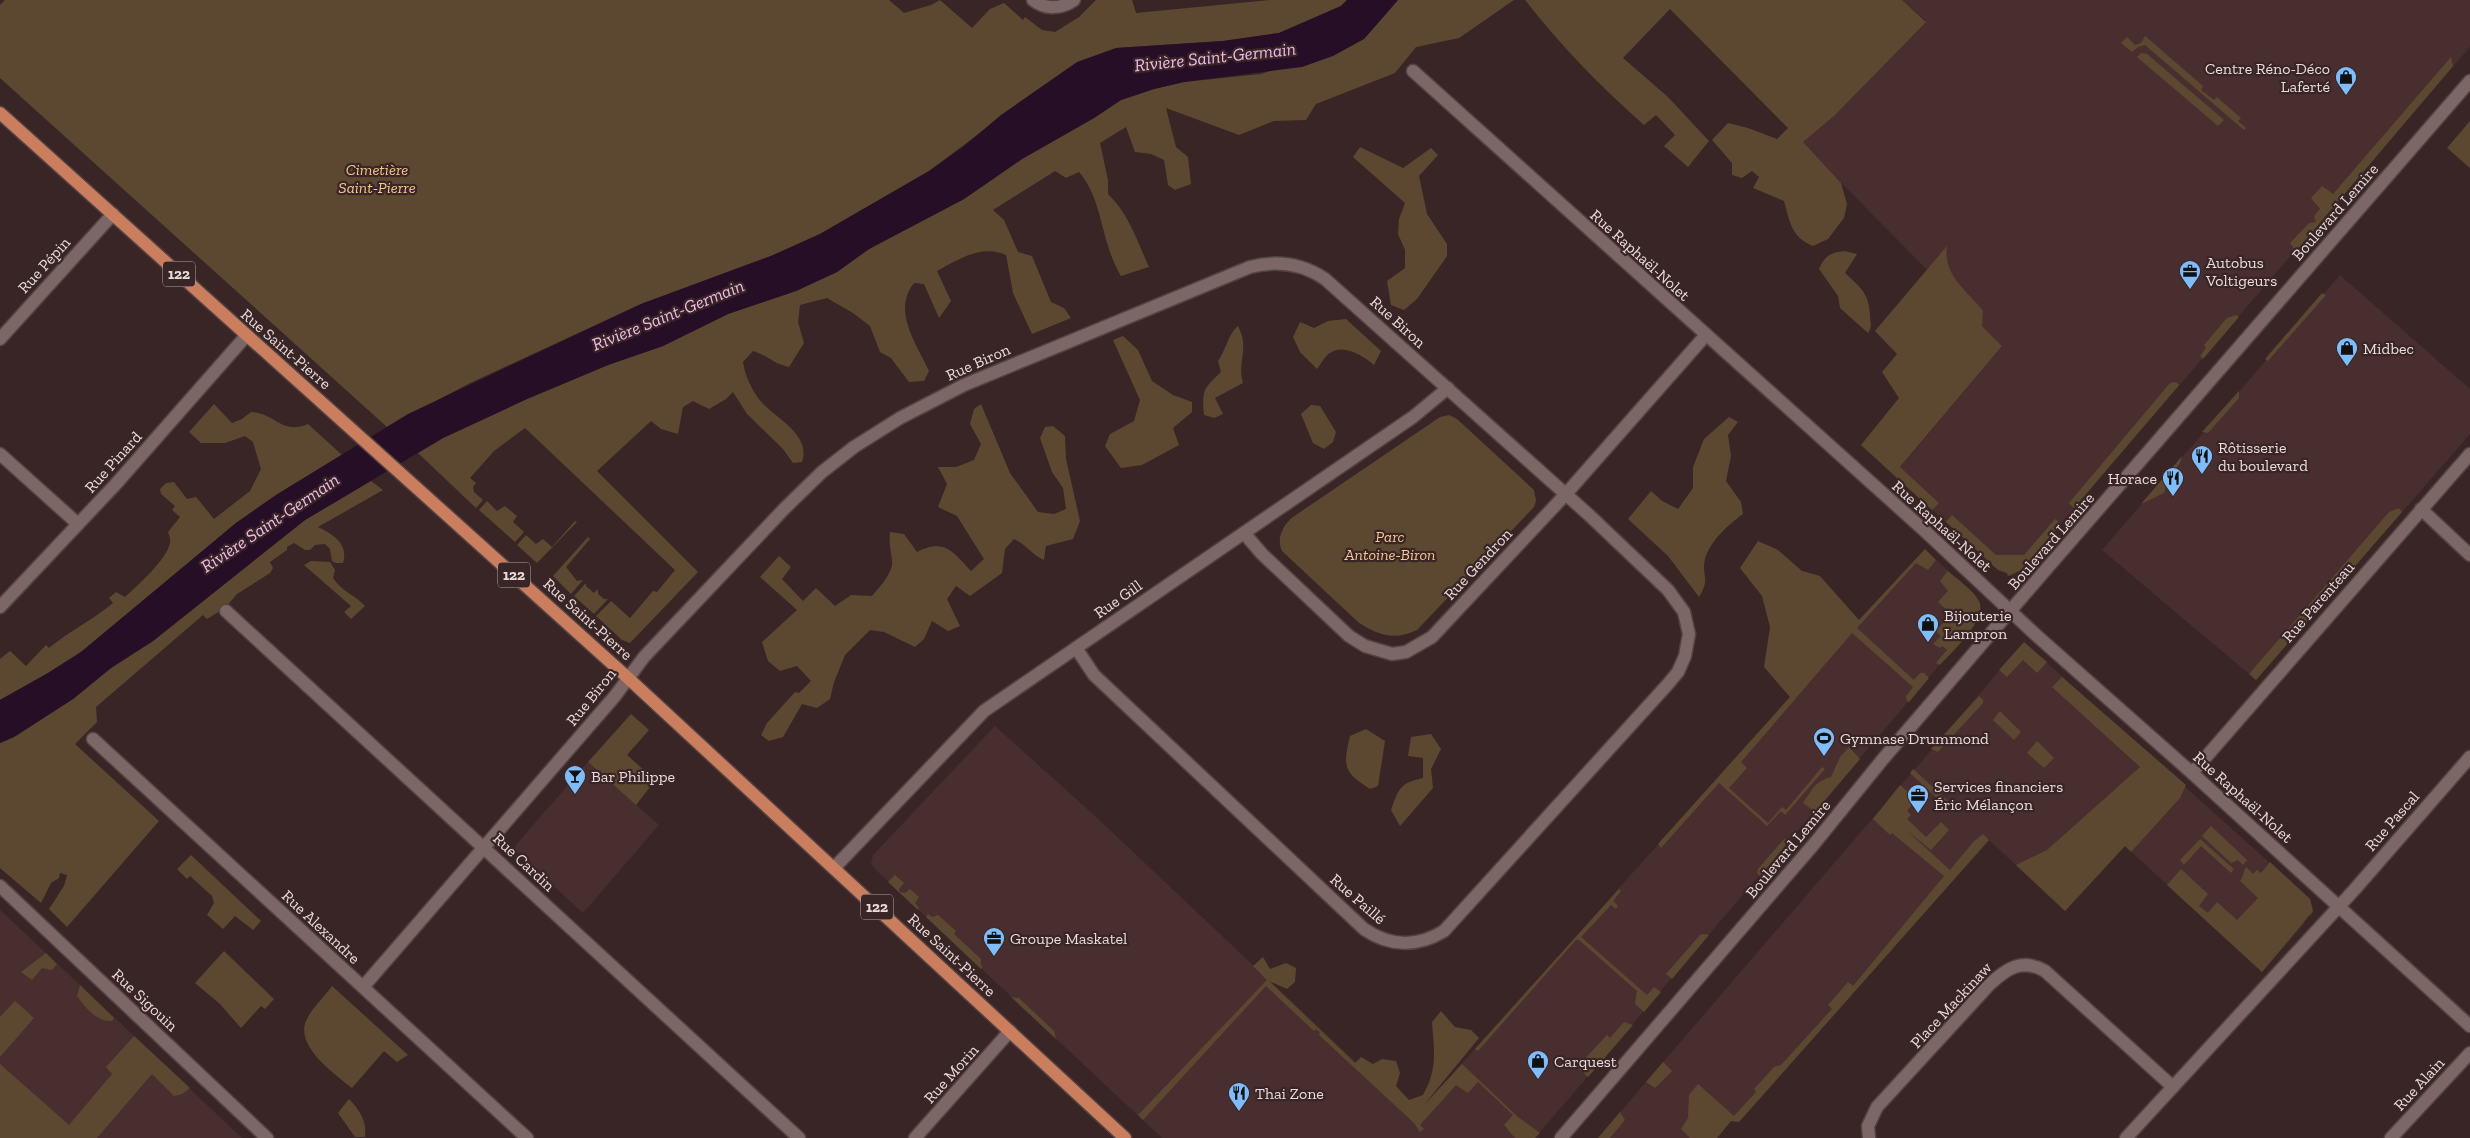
<svg xmlns="http://www.w3.org/2000/svg" width="2470" height="1138" font-family="'Zilla Slab',serif">
<rect width="100%" height="100%" fill="#392525"/>
<g fill="#482e2f">
<path d="M1902,0H2470V47L2021,570L2013,575L2008,576L2007,573L1995,567L1894,475L2002,346L1802,143L1926,21Z"/>
<path d="M2340,275L2470,389V434L2256,680L2102,550Z"/>
<path d="M1925,549L1977,598L1981,610L1978,620L1535,1138H1162L877,871L871,864L873,855L995,726L1094,815L1414,1117L1850,630Z"/>
<path d="M2024,642L2310,899L2313,911L2311,916L2308,915L2303,925L2262,972L2125,846L2065,911L1989,840L1739,1122L1731,1121L1717,1138H1598Z"/>
<path d="M588,762L659,825L583,913L515,850L516,845Z"/>
<path d="M0,910L80,985L242,1138H18L0,1120Z"/>
</g>
<g fill="#5c4831">
<path d="M5,0H889L904,13L931,5L940,0L972,28L990,9L1004,3L1023,20L1025,17L1042,30L1055,32L1079,17L1096,0H1132L1136,13L1270,0H1347L1341,6L1279,33L1223,41L1116,48L1037,90L929,171L820,234L771,256L641,304L468,384L387,427L0,78V5Z"/>
<path d="M1398,0H1514L1459,38L1416,47L1395,73L1316,104L1306,120L1274,121L1239,135L1166,108L1176,147L1188,157L1191,184L1175,190L1168,185L1164,160L1151,154L1135,152L1126,127L1100,143L1108,180V194C1129,214 1137,241 1149,267L1121,276C1101,244 1103,199 1079,172L1066,178L1055,171L993,210L1004,220L1018,252L1032,256L1051,302L1064,308L1071,318L1032,334L1013,293L1006,255C982,244 959,259 937,271L951,301L939,318L924,284L914,283C892,311 916,343 929,371L924,381L909,382L891,358L880,352L870,326L853,313L827,298L800,305L798,322L804,343L789,367C773,364 769,356 753,351L743,362C745,375 750,386 758,398C772,417 812,433 802,462L793,463L783,449L747,414L733,392L726,399L709,409L693,401L683,407L678,434L661,429L651,421L597,471L698,572L630,643L622,640L596,616L611,601L630,618L653,591L657,592L675,570L525,428L494,451L470,478L476,483L473,487L474,492L483,500L476,508L418,453L443,438L527,399L608,365L663,346L728,314L796,291L837,272L869,249L964,199L1022,159L1094,118L1121,100L1154,89L1184,82L1261,74L1364,39Z"/>
<path d="M1525,0H1902L1926,22L1835,115L1803,142L1841,183L1847,204L1844,218L1828,239L1813,246C1791,237 1790,222 1784,201L1753,188L1759,177L1752,171L1742,178L1732,175V163L1712,140L1728,123L1748,128L1777,139L1788,128L1670,9L1623,58L1668,97L1709,141L1688,167L1664,146L1675,135L1656,115L1644,125C1600,86 1561,46 1525,0Z"/>
<path d="M2145,36L2203,86L2201,90L2214,100L2217,97L2241,118L2238,121L2246,128L2244,130L2145,45L2138,47L2132,52L2121,43L2127,37L2135,45L2141,43Z"/>
<path d="M2141,53L2147,54L2224,120L2218,126L2137,57Z"/>
<path d="M2451,57L2453,66L2297,250L2294,249L2290,243L2309,223L2316,222L2314,216L2320,209L2311,198L2322,186L2333,194Z"/>
<path d="M2470,121V168L2447,148Z"/>
<path d="M1360,147L1403,168L1431,148L1438,155L1419,176L1427,214L1447,244V256L1417,299L1404,310L1391,305L1387,281L1405,268V250L1398,234L1399,219L1405,203L1353,157Z"/>
<path d="M1947,246C1943,276 1966,289 1983,311L1982,326L2002,346L1900,467L1939,503L1932,510L1861,445L1899,398L1882,372L1897,354L1875,331Z"/>
<path d="M1844,251L1857,254L1845,273C1860,287 1869,293 1870,315C1870,324 1873,325 1868,333L1840,308L1838,296L1819,269C1825,256 1829,253 1844,251Z"/>
<path d="M2322,293L2326,295L2268,361L2265,359Z"/>
<path d="M2236,315L2239,317L2203,359L2200,356L2206,348L2204,345L2227,318Z"/>
<path d="M1346,319L1381,351L1374,365C1364,356 1343,343 1330,353C1325,356 1321,364 1317,369L1300,352L1293,337L1300,322L1314,328L1328,321Z"/>
<path d="M1238,326C1250,349 1237,359 1243,383L1215,398L1223,414L1214,418L1204,415C1202,390 1203,389 1221,372L1218,361C1226,350 1228,334 1238,326Z"/>
<path d="M1123,336L1138,350L1152,381L1173,395L1192,402V412L1173,428L1179,445L1142,465L1121,468L1105,446L1110,434L1134,421L1140,400L1113,340Z"/>
<path d="M2176,382L2179,385L2074,508L2069,503L2170,383Z"/>
<path d="M2239,391V398L2208,433L2202,432Z"/>
<path d="M214,404L232,423L242,419L251,412C277,414 281,435 308,424L342,455L276,495L236,523L81,652L48,673L0,700V659L10,651L26,666L46,645L49,648C69,631 93,620 113,603L109,598L116,592L125,597C137,586 167,559 170,543C171,539 169,535 168,532L180,517L172,510L175,506L161,494L160,489L166,483L174,482L187,499L196,497L214,519L250,491L261,469L253,442L245,436L225,443H201L189,432Z"/>
<path d="M981,404L1010,473L1038,512L1054,514L1066,509L1063,488L1052,472L1040,438L1045,427L1053,426L1065,436L1066,459L1080,521L1073,539L1046,546L1044,560C1032,555 1026,544 1014,539L1005,549L1002,573L970,596L956,586L947,599L960,626L948,631L932,621L924,639L915,647L884,632L870,630L845,655L834,682L830,699L817,708L802,704L783,737L769,741L761,735L767,723L795,692L799,693L811,681L797,666L780,671L768,661L762,642L797,610L760,577L779,556L791,567L782,579L803,601L816,588L835,606L851,595L872,596C879,588 890,576 892,565C893,557 888,544 890,532L904,534L917,552C945,538 953,552 971,571L984,559L957,516L938,507L947,484L938,467H956L974,460L981,444L970,424L974,409Z"/>
<path d="M1311,405L1320,406L1336,432L1333,442L1324,449L1313,443L1301,414Z"/>
<path d="M1449,415L1457,419L1534,490L1536,501L1534,507L1417,630C1395,641 1377,635 1358,622L1282,551C1276,538 1283,525 1293,517L1440,417Z"/>
<path d="M1729,417L1738,422L1728,435L1731,456L1726,481L1741,502L1743,514C1728,525 1710,541 1705,559C1701,576 1711,578 1699,597L1668,556L1628,519L1651,491L1662,501L1678,509L1693,488V467L1704,439Z"/>
<path d="M2182,456L2180,463L2168,480L2164,493L2141,504Z"/>
<path d="M371,481L383,490L318,527C332,534 349,543 343,563H336L332,561L330,549L325,544L315,545L310,550H305L294,543L287,547V550L270,562L273,568L270,573L237,594L225,608L207,619L203,615L96,707L97,722L75,744L159,821L67,927L49,909L64,886L67,875L60,873L59,878L51,883L41,903L0,868V743L14,737L73,699L111,668L153,641L305,520Z"/>
<path d="M487,501L497,511L505,506L517,516L513,522L524,532L515,542L479,510Z"/>
<path d="M2399,508L2402,512L2256,680L2249,674L2389,512Z"/>
<path d="M1952,515L1996,555H2024L2055,519L2061,524L2021,570L2008,576L2007,573L1998,570L1946,522Z"/>
<path d="M575,521L577,522L537,563L517,545L526,535L536,544L543,539L552,547Z"/>
<path d="M588,537L590,539L566,567L577,581L583,580L571,594L553,576Z"/>
<path d="M1758,541L1778,550L1802,571L1820,576L1859,620L1925,549L1936,560L1928,570L1916,563L1857,628L1914,680L1920,673H1924L1929,678L1909,702L1907,701L1906,696L1913,687L1852,633L1741,762L1747,768L1729,788L1768,823L1782,807L1786,810L1822,767L1825,769L1785,815L1781,811L1767,826L1719,783L1661,848L1658,844L1790,697L1764,667L1770,627L1762,596L1740,568Z"/>
<path d="M311,561L330,562L335,570L333,578C341,591 355,595 365,606L351,619L344,612L351,606L304,565Z"/>
<path d="M1948,571C1957,579 1973,590 1979,601C1988,619 1952,652 1940,665L1936,663L1947,650L1942,646L1940,648L1933,644L1941,636L1936,631L1951,614L1938,602L1948,591L1940,581Z"/>
<path d="M586,583V586L594,593L598,589V594L604,599H608L594,614L574,596Z"/>
<path d="M2024,642L2047,662L2037,673L2023,660L2007,677L1999,670Z"/>
<path d="M2062,677L2186,785L2180,798L2131,852L2125,846L2065,911L2016,865L2047,850L2140,767L2052,687Z"/>
<path d="M1979,696L1983,700V703L1938,752L1931,749Z"/>
<path d="M2000,711L2021,732L2014,740L1993,720Z"/>
<path d="M631,714L649,730L627,755L646,772L641,777L650,787L636,805L588,762Z"/>
<path d="M1366,729L1385,741L1378,786L1370,789C1343,772 1343,766 1350,736Z"/>
<path d="M1431,734L1441,749L1431,769L1433,788L1400,826L1391,810C1399,788 1400,783 1423,778V758L1408,756L1411,737Z"/>
<path d="M2037,741L2054,758L2044,768L2027,753Z"/>
<path d="M1849,747L1860,759L1815,812L1803,803C1812,790 1814,782 1831,777L1840,757Z"/>
<path d="M1913,769L1957,809L1953,813L1910,773Z"/>
<path d="M1900,785L1916,799L1907,811L1911,815L1907,819L1926,837L1941,822L1949,830L1931,850L1905,829L1950,870L1974,841L1983,834L1989,840L1739,1122L1731,1121L1717,1138H1690L1681,1129L1688,1118L1689,1095L1698,1084L1734,1116L1756,1092L1754,1089L1774,1067L1781,1065L1832,1009L1828,1005L1848,982L1853,986L1944,876L1892,833L1890,835L1873,819Z"/>
<path d="M2211,826L2247,860L2243,865L2238,860L2231,863L2202,836Z"/>
<path d="M1784,839L1790,840L1760,876L1757,873L1758,869Z"/>
<path d="M2200,839L2234,869L2231,873L2201,846L2184,865L2180,860Z"/>
<path d="M191,855L261,921L253,930L235,916L223,929L207,915L214,903L212,896L190,876L187,879L177,869Z"/>
<path d="M2270,862L2310,899L2313,911L2262,972L2167,885L2181,869L2208,894L2199,906L2208,913L2217,902L2237,920L2258,898L2240,881C2244,876 2243,872 2246,867L2253,874L2257,870L2261,873Z"/>
<path d="M895,875L904,883L899,889L900,892L905,893L910,889L919,897L915,903L919,908L918,910L888,882Z"/>
<path d="M1619,889L1621,891L1613,901L1618,906L1616,909L1611,905L1581,937L1647,995L1654,987L1661,992L1644,1012L1635,1004L1637,991L1579,940H1576L1478,1051L1475,1049Z"/>
<path d="M928,914L932,917L938,915L956,931L954,934L981,959V966H983L981,969L926,917Z"/>
<path d="M1704,934L1709,935L1672,979L1666,974L1700,935Z"/>
<path d="M224,951L274,999L265,1009L261,1006L241,1028L220,1004L195,983Z"/>
<path d="M46,953L57,964L52,970L42,968L32,980L21,972Z"/>
<path d="M1263,957L1270,969L1286,963L1296,968L1295,982L1287,989L1269,981L1355,1063L1361,1057L1373,1064L1382,1059L1396,1061L1400,1073L1396,1086L1409,1100L1423,1095C1438,1069 1434,1050 1432,1022L1441,1011L1455,1027L1471,1030L1479,1038L1423,1106L1462,1064L1518,1117L1540,1133L1535,1138H1515L1504,1125L1513,1115L1478,1082L1468,1093L1456,1085L1420,1125L1424,1129L1420,1132L1414,1123L1319,1035L1320,1032L1316,1029L1314,1031L1266,986L1143,1120L1138,1115L1267,980L1253,966Z"/>
<path d="M80,985L114,1018L112,1021C96,1022 85,1007 77,996Z"/>
<path d="M332,986L408,1055L397,1062L384,1051L352,1088C335,1074 291,1044 308,1017C314,1006 325,996 332,986Z"/>
<path d="M1011,997L1019,998L1054,1031L1056,1039Z"/>
<path d="M15,1001L34,1018L0,1057V1017Z"/>
<path d="M1624,1022L1633,1025L1588,1077L1577,1067L1607,1035L1610,1038Z"/>
<path d="M134,1036L190,1088L182,1094L174,1096L152,1074L97,1138H0V1064L69,1125L112,1074L106,1067Z"/>
<path d="M1663,1062L1672,1071L1655,1088L1646,1082Z"/>
<path d="M349,1099C360,1110 367,1122 365,1137H355L338,1113Z"/>
<path d="M1620,1112L1625,1120L1610,1138H1598Z"/>
</g>
<path fill="#270e27" d="M1347,0H1398L1364,39L1333,56L1302,67L1184,82L1154,89L1121,100L1094,118L1022,159L964,199L869,249L837,272L796,291L728,314L663,346L608,365L527,399L443,438L305,520L153,641L111,668L73,699L14,737L0,743V700L48,673L81,652L236,523L276,495L408,414L641,304L771,256L820,234L929,171L963,147L1001,115L1077,62L1116,48L1223,41L1279,33L1341,6Z"/>
<g fill="none" stroke-linecap="round" stroke-linejoin="round">
<g stroke="#544343" stroke-width="15">
<g id="street">
<path d="M1033,0C1046,10 1061,9 1074,0"/>
<path d="M0,339L113,214"/>
<path d="M0,454L78,524"/>
<path d="M2421,509L2470,555"/>
<path d="M1244,533L1262,554L1349,636L1365,646L1392,654L1406,652L1432,637L1565,495L1705,336"/>
<path d="M0,607L115,485L246,336"/>
<path d="M226,611L799,1138"/>
<path d="M93,739L527,1138"/>
<path d="M2192,773L2470,454"/>
<path d="M834,868L984,711L1413,417L1448,388"/>
<path d="M0,886L267,1138"/>
<path d="M363,987L615,696L644,657L785,508L822,472L854,447L900,418L964,385L1250,267C1277,260 1301,263 1325,279L1589,515L1668,590L1684,612L1689,634L1685,656L1678,672L1668,684L1444,931C1418,947 1390,947 1364,929L1094,675L1076,648"/>
<path d="M915,1138L1010,1031"/>
<path d="M1869,1138L1868,1126L1877,1107L1989,985C2007,968 2022,958 2045,971L2173,1087"/>
<path d="M2126,1138L2355,889L2470,757"/>
<path d="M2391,1138L2470,1053"/>
</g>
</g>
<g stroke="#544343" stroke-width="15">
<g id="secondary">
<path d="M1413,71L1926,532L2036,635L2192,773L2470,1026"/>
<path d="M1561,1138L1814,844L1883,759L2010,611L2470,81"/>
</g>
</g>
<g stroke="#544343" stroke-width="15">
<path id="primary" d="M0,113L628,678L1125,1138"/>
</g>
<use href="#street" stroke="#7d6666" stroke-width="12"/>
<use href="#secondary" stroke="#7d6666" stroke-width="12"/>
<use href="#primary" stroke="#cb7e5e" stroke-width="12"/>
</g>
<defs>
<g id="shop-pin" transform="scale(1.125)"><path d="M0 17L-7.5 6A9.5 9.5 0 1 1 7.5 6Z" fill="#7fbdfa" stroke="#392525"/><path d="M-5-2.5h2.3a2.7 3.5 0 0 1 5.4 0H5L5.5 6h-11ZM-1.5-2.5h3a1.5 2.3 0 0 0-3 0Z" fill="#111"/></g>
<g id="office-pin" transform="scale(1.125)"><path d="M0 17L-7.5 6A9.5 9.5 0 1 1 7.5 6Z" fill="#7fbdfa" stroke="#392525"/><path d="M-6-3h4V-5.5h4V-3h4V5H-6ZM-1-4.5V-3h2v-1.5ZM-6 0V1H6V0Z" fill="#111"/></g>
<g id="restaurant-pin" transform="scale(1.125)"><path d="M0 17L-7.5 6A9.5 9.5 0 1 1 7.5 6Z" fill="#7fbdfa" stroke="#392525"/><path d="M-5-6h1v4h1v-4h1v4h1v-4h1v5L-1.5 .5V6h-2V.5L-5-1ZM5-6V6H3V1.5H1.5Q1.5-4 5-6Z" fill="#111"/></g>
<g id="stadium-pin" transform="scale(1.125)"><path d="M0 17L-7.5 6A9.5 9.5 0 1 1 7.5 6Z" fill="#7fbdfa" stroke="#392525"/><path d="M0-5a6.5 5 0 1 0 0 10a6.5 5 0 1 0 0-10ZM-3.5-1.8h7v3.6h-7Z" fill="#111"/></g>
<g id="bar-pin" transform="scale(1.125)"><path d="M0 17L-7.5 6A9.5 9.5 0 1 1 7.5 6Z" fill="#7fbdfa" stroke="#392525"/><path d="M-6-5H6L.8 .8V4.5H3.5V6h-7V4.5H-.8V.8Z" fill="#111"/></g>
</defs>
<g fill-rule="evenodd">
<use href="#shop-pin" x="2346" y="77"/>
<use href="#office-pin" x="2190" y="271"/>
<use href="#shop-pin" x="2347" y="348"/>
<use href="#restaurant-pin" x="2202" y="456"/>
<use href="#restaurant-pin" x="2173" y="478"/>
<use href="#shop-pin" x="1928" y="624"/>
<use href="#stadium-pin" x="1824" y="738"/>
<use href="#bar-pin" x="575" y="776"/>
<use href="#office-pin" x="1918" y="795"/>
<use href="#office-pin" x="994" y="938"/>
<use href="#shop-pin" x="1538" y="1061"/>
<use href="#restaurant-pin" x="1239" y="1093"/>
</g>
<g text-anchor="middle" dominant-baseline="central" stroke-width="4.5" stroke-linejoin="round" paint-order="stroke">
<g fill="#392525" stroke="#b4a4a4" stroke-width="1">
<rect x="163" y="261.5" width="32" height="25" rx="4"/>
<rect x="498" y="562.5" width="32" height="25" rx="4"/>
<rect x="861" y="894.5" width="32" height="25" rx="4"/>
</g>
<g font-size="15" font-weight="bold" fill="#e9dbdb">
<text x="179" y="274">122</text>
<text x="514" y="575">122</text>
<text x="877" y="907">122</text>
</g>
<g font-size="16" fill="#e9dbdb" stroke="#392525" text-anchor="start">
<text x="2330" y="68" text-anchor="end">Centre Réno-Déco<tspan x="2330" dy="18">Laferté</tspan></text>
<text x="2206" y="262">Autobus<tspan x="2206" dy="18">Voltigeurs</tspan></text>
<text x="2363" y="348">Midbec</text>
<text x="2218" y="447">Rôtisserie<tspan x="2218" dy="18">du boulevard</tspan></text>
<text x="2157" y="478" text-anchor="end">Horace</text>
<text x="1944" y="615">Bijouterie<tspan x="1944" dy="18">Lampron</tspan></text>
<text x="1840" y="738">Gymnase Drummond</text>
<text x="591" y="776">Bar Philippe</text>
<text x="1934" y="786">Services financiers<tspan x="1934" dy="18">Éric Mélançon</tspan></text>
<text x="1010" y="938">Groupe Maskatel</text>
<text x="1554" y="1061">Carquest</text>
<text x="1255" y="1093">Thai Zone</text>
</g>
<g font-size="16" font-style="italic" fill="#f6c78f" stroke="#392525">
<text x="377" y="169">Cimetière<tspan x="377" dy="18">Saint-Pierre</tspan></text>
<text x="1390" y="536">Parc<tspan x="1390" dy="18">Antoine-Biron</tspan></text>
</g>
<g font-size="16" fill="#e9dbdb" stroke="#392525">
<text transform="translate(2335 212) rotate(-49)">Boulevard Lemire</text>
<text transform="translate(1640 255) rotate(42)">Rue Raphaël-Nolet</text>
<text transform="translate(44 265) rotate(-48)">Rue Pépin</text>
<text transform="translate(1398 322) rotate(42)">Rue Biron</text>
<text transform="translate(286 349) rotate(41)">Rue Saint-Pierre</text>
<text transform="translate(978 362) rotate(-24)">Rue Biron</text>
<text transform="translate(113 462) rotate(-48)">Rue Pinard</text>
<text transform="translate(1942 526) rotate(42)">Rue Raphaël-Nolet</text>
<text transform="translate(2051 541) rotate(-49)">Boulevard Lemire</text>
<text transform="translate(1478 564) rotate(-47)">Rue Gendron</text>
<text transform="translate(1118 599) rotate(-35)">Rue Gill</text>
<text transform="translate(2318 602) rotate(-49)">Rue Parenteau</text>
<text transform="translate(588 619) rotate(42)">Rue Saint-Pierre</text>
<text transform="translate(591 697) rotate(-51)">Rue Biron</text>
<text transform="translate(2243 797) rotate(42)">Rue Raphaël-Nolet</text>
<text transform="translate(2392 821) rotate(-49)">Rue Pascal</text>
<text transform="translate(1788 849) rotate(-50)">Boulevard Lemire</text>
<text transform="translate(524 862) rotate(43)">Rue Cardin</text>
<text transform="translate(1358 899) rotate(41)">Rue Paillé</text>
<text transform="translate(321 927) rotate(43)">Rue Alexandre</text>
<text transform="translate(952 955) rotate(43)">Rue Saint-Pierre</text>
<text transform="translate(145 1000) rotate(43)">Rue Sigouin</text>
<text transform="translate(1951 1005) rotate(-47)">Place Mackinaw</text>
<text transform="translate(951 1074) rotate(-48)">Rue Morin</text>
<text transform="translate(2419 1084) rotate(-47)">Rue Alain</text>
</g>
<g font-size="18" font-style="italic" fill="#efbbee" stroke="#392525">
<text transform="translate(1215 57) rotate(-6)">Rivière Saint-Germain</text>
<text transform="translate(668 315) rotate(-22)">Rivière Saint-Germain</text>
<text transform="translate(270 523) rotate(-34)">Rivière Saint-Germain</text>
</g>
</g>
</svg>
